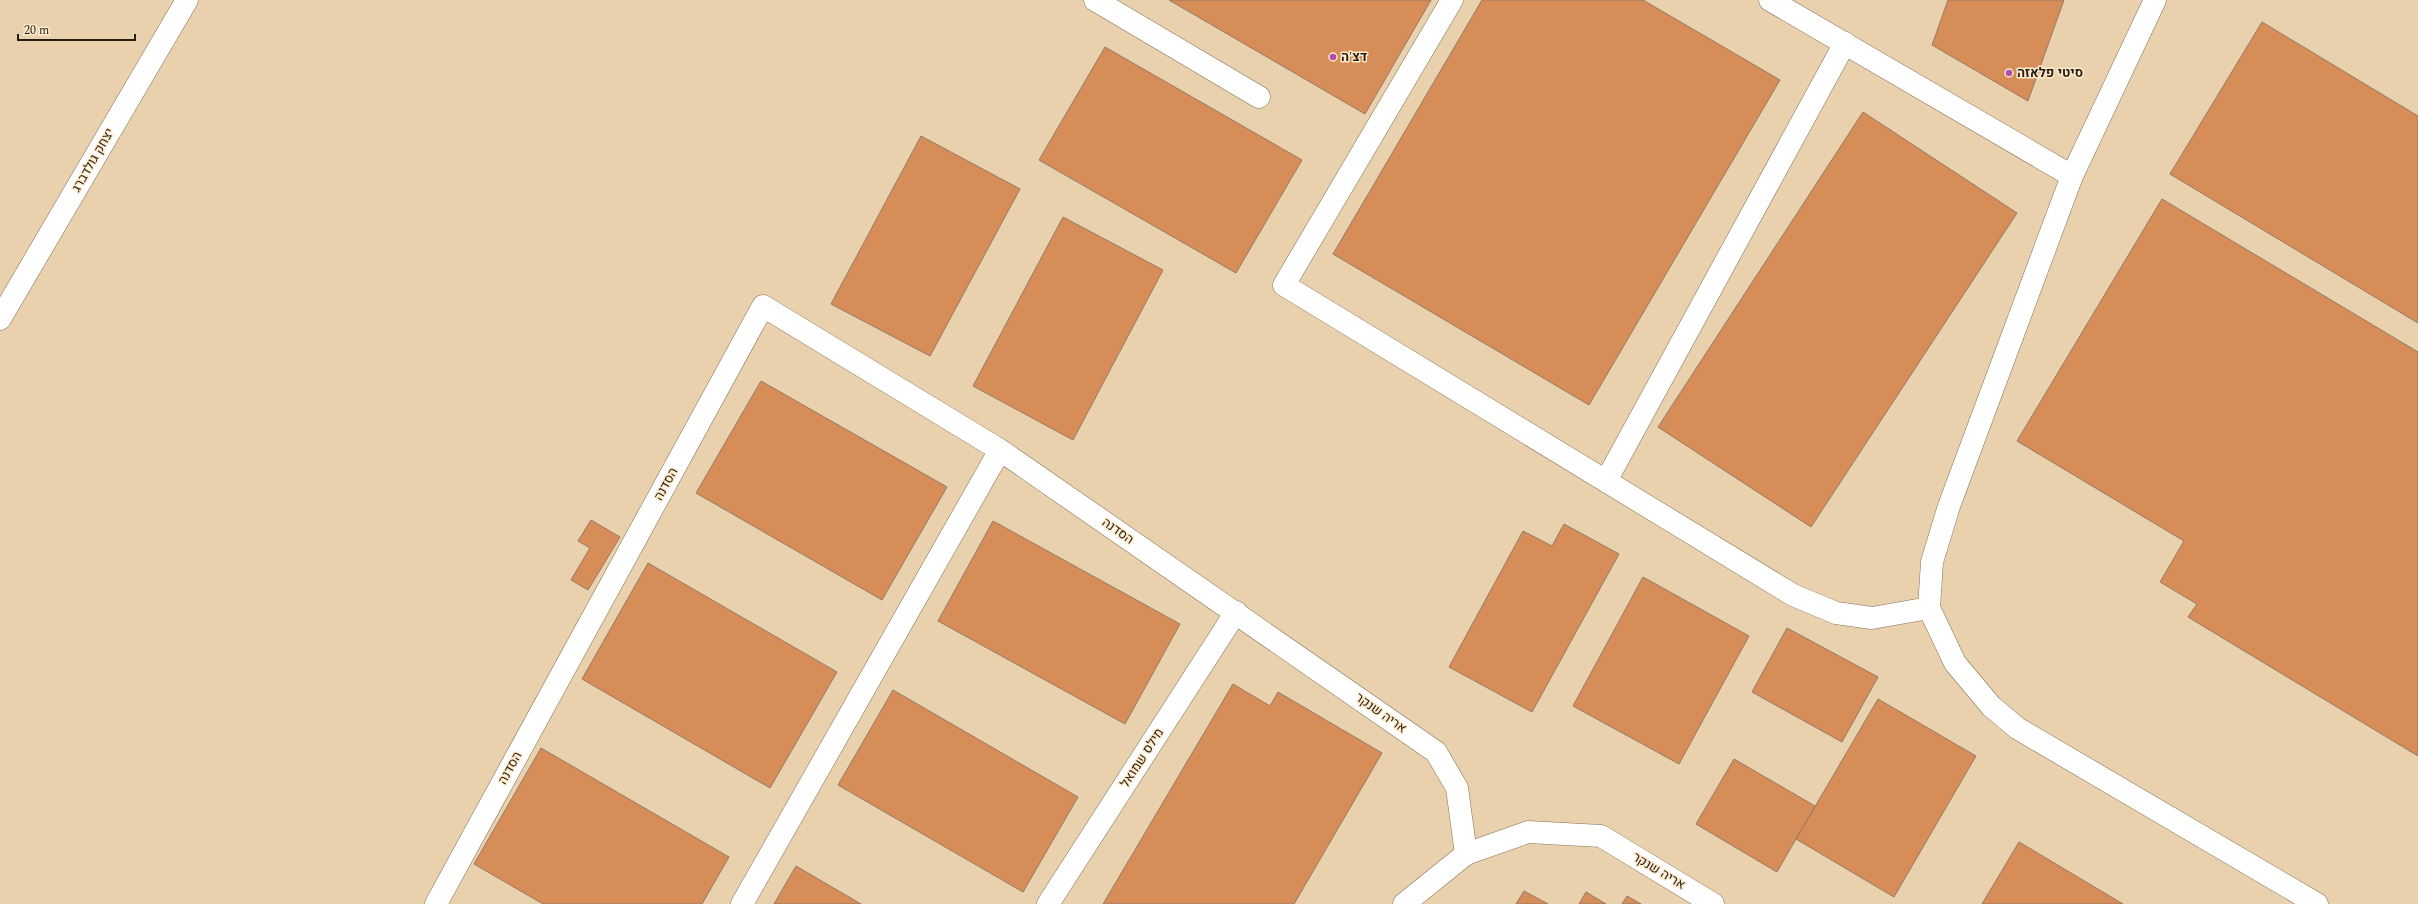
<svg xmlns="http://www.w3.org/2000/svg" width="2418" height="904" font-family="Spectral,Heebo,serif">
<rect width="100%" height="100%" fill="#f1ddbf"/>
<rect fill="#e9d1ad" x="0" y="0" width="2418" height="904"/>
<g fill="#d78d58" stroke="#957966">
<path d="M1169,0H1431L1365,114Z"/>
<path d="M1482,0H1643L1780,80L1589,405L1333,254Z"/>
<path d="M1948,0H2064L2028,101L1932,45Z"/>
<path d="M2262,22L2418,116V323L2170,174Z"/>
<path d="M1105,47L1302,160L1236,273L1039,160Z"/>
<path d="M1863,112L2017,213L1811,527L1658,427Z"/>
<path d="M921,136L1020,189L930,356L831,304Z"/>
<path d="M2162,199L2418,352V756L2188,617L2197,604L2160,582L2184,541L2017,441Z"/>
<path d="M1063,217L1163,270L1073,440L973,386Z"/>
<path d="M761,381L947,487L882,600L696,493Z"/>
<path d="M591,520L620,537L588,590L571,580L590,548L578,541Z"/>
<path d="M993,521L1180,624L1125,724L938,621Z"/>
<path d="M1564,524L1619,554L1532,712L1449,667L1523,531L1552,546Z"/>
<path d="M648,563L837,672L770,788L582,679Z"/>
<path d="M1643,577L1749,636L1679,764L1573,706Z"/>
<path d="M1787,628L1878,677L1842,742L1752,692Z"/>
<path d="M1233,684L1270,706L1278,692L1382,753L1294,904H1103Z"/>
<path d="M893,690L1078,797L1023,892L838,785Z"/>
<path d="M1878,699L1976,756L1894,897L1796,839Z"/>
<path d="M541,748L729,857L702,904H543L474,864Z"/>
<path d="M1734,759L1815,806L1777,872L1696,824Z"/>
<path d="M2019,842L2123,904H1982Z"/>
<path d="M796,866L861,904H774Z"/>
<path d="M1524,891L1548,904H1516Z"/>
<path d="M1586,892L1606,904H1579Z"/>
<path d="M1627,896L1641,904H1622Z"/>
</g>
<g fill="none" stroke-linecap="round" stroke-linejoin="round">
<g stroke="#837156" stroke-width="23">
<g id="minor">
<path d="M1095,0L1259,97"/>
<path d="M1452,0L1284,285L1793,595L1836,613L1872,618L1929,608"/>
<path d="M1770,0L2072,176"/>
<path d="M2155,0L2072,176L1949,506L1932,562L1929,608L1955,663L1991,706L2017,728L2317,904"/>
<path d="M0,319L187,0"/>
<path d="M1606,481L1845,43"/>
<path d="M436,904L763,306L1000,450L1436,752L1457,788L1466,854"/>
<path d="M742,904L1000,450"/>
<path d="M1048,904L1236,612"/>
<path d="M1404,904L1466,854L1528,832L1601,836L1713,904"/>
</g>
</g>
<use href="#minor" stroke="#fff" stroke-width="22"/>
</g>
<g fill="#b14cb2" stroke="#feeacc" stroke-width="1.5">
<circle cx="1333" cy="57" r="4"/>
<circle cx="2009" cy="73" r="4"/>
</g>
<g text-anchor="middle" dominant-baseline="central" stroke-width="3" stroke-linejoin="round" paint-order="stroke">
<g font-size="13" font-weight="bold" fill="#241d12" stroke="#feeacc" text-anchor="start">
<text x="1341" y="57">דצ'ה</text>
<text x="2017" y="73">סיטי פלאזה</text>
</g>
<g font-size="13" fill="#241d12" stroke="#feeacc">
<text transform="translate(93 160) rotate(-60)">יצחק גולדברג</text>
<text transform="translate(666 484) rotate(-61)">הסדנה</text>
<text transform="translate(1118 531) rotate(35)">הסדנה</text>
<text transform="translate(1381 713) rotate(35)">אריה שנקר</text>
<text transform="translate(1142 758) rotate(-57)">מילס שמואל</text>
<text transform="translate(510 768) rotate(-61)">הסדנה</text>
<text transform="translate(1659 871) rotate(31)">אריה שנקר</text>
</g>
</g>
<path d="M18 34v6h117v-6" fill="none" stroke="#241d12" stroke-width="2"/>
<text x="24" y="34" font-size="12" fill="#241d12" stroke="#feeacc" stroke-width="3" paint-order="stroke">20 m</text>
</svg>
